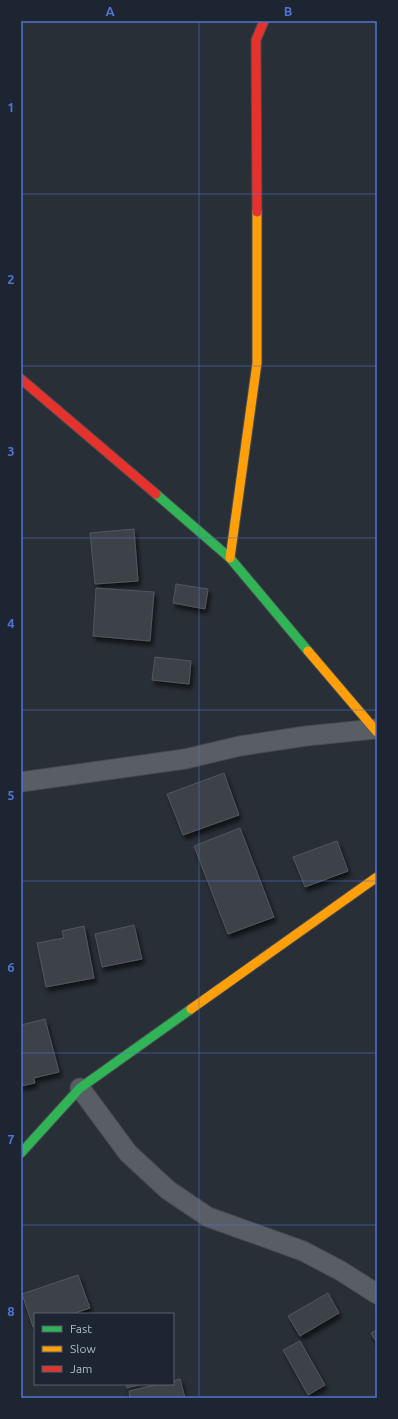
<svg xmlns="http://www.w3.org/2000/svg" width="398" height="1419" font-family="Ubuntu,sans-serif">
<defs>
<filter id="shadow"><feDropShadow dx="2.5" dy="4.5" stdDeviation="2" flood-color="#0009"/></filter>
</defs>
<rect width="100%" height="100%" fill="#292f36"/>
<g fill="#3e434a" stroke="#51565e" filter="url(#shadow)">
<path d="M134,529L138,581L95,584L90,533Z"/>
<path d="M176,584L208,589L205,609L173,603Z"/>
<path d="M96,588L154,592L150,641L93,636Z"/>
<path d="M155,657L191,661L189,684L152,680Z"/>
<path d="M224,773L239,815L183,835L167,794Z"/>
<path d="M240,828L274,917L228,934L194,846Z"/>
<path d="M337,841L348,871L305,887L293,857Z"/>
<path d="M134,925L142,959L102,967L95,934Z"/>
<path d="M84,926L94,978L46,987L37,943L64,938L62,931Z"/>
<path d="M45,1019L59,1072L34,1078L35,1083L21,1086V1025Z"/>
<path d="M78,1275L90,1308L72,1314H35V1326L33,1327L22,1294Z"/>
<path d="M328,1293L339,1313L300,1336L288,1316Z"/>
<path d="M377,1330V1343L371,1333Z"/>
<path d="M300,1341L325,1385L308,1395L283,1350Z"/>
<path d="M180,1379L185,1398H130L129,1391L159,1384H173V1381Z"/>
<path d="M126,1384H142L127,1388Z"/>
</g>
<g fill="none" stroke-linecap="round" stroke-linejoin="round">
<g stroke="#474b51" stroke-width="21">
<g id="street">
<path d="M21,782L185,759L240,746L306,736L375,729"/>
<path d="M80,1088L128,1153L168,1190L208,1217L303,1251L341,1271L377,1294"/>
</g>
</g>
<g stroke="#474b51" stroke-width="11">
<g id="fast">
<path d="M156,494L230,558L308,651"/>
<path d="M21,1153L80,1088L191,1009"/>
</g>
</g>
<g stroke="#474b51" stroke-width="11">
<g id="slow">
<path d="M230,558L257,363V212"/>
<path d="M308,651L377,732"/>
<path d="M191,1009L377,877"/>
</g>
</g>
<g stroke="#474b51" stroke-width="11">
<g id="jam">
<path d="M257,212L256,40L264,21"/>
<path d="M21,379L156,494"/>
</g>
</g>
<use href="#street" stroke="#595d64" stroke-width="19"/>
<use href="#fast" stroke="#30b455" stroke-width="9"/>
<use href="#slow" stroke="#ff9f0a" stroke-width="9"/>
<use href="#jam" stroke="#e5322d" stroke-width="9"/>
</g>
<path fill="none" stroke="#5174d2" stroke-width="1" stroke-opacity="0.55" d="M199,21V1398M21,194H377M21,366H377M21,538H377M21,710H377M21,881H377M21,1053H377M21,1225H377"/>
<rect width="398" height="1419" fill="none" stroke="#1c2531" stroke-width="44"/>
<rect x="34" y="1313" width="140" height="72" fill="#1c2531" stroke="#58616d"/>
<rect x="42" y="1326" width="20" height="6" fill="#30b455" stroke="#58616d"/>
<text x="70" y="1333" font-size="12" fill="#b2bbc8">Fast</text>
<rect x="42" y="1346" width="20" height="6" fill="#ff9f0a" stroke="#58616d"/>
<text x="70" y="1353" font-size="12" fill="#b2bbc8">Slow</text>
<rect x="42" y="1366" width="20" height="6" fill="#e5322d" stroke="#58616d"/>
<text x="70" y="1373" font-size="12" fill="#b2bbc8">Jam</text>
<rect x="22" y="22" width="354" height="1375" fill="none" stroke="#5174d2" stroke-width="1.5"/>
<g font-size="13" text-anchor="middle" font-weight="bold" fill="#5174d2">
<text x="110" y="16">A</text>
<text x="288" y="16">B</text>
<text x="11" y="112">1</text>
<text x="11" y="284">2</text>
<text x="11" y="456">3</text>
<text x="11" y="628">4</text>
<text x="11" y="800">5</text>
<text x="11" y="972">6</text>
<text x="11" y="1144">7</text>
<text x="11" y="1316">8</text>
</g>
</svg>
